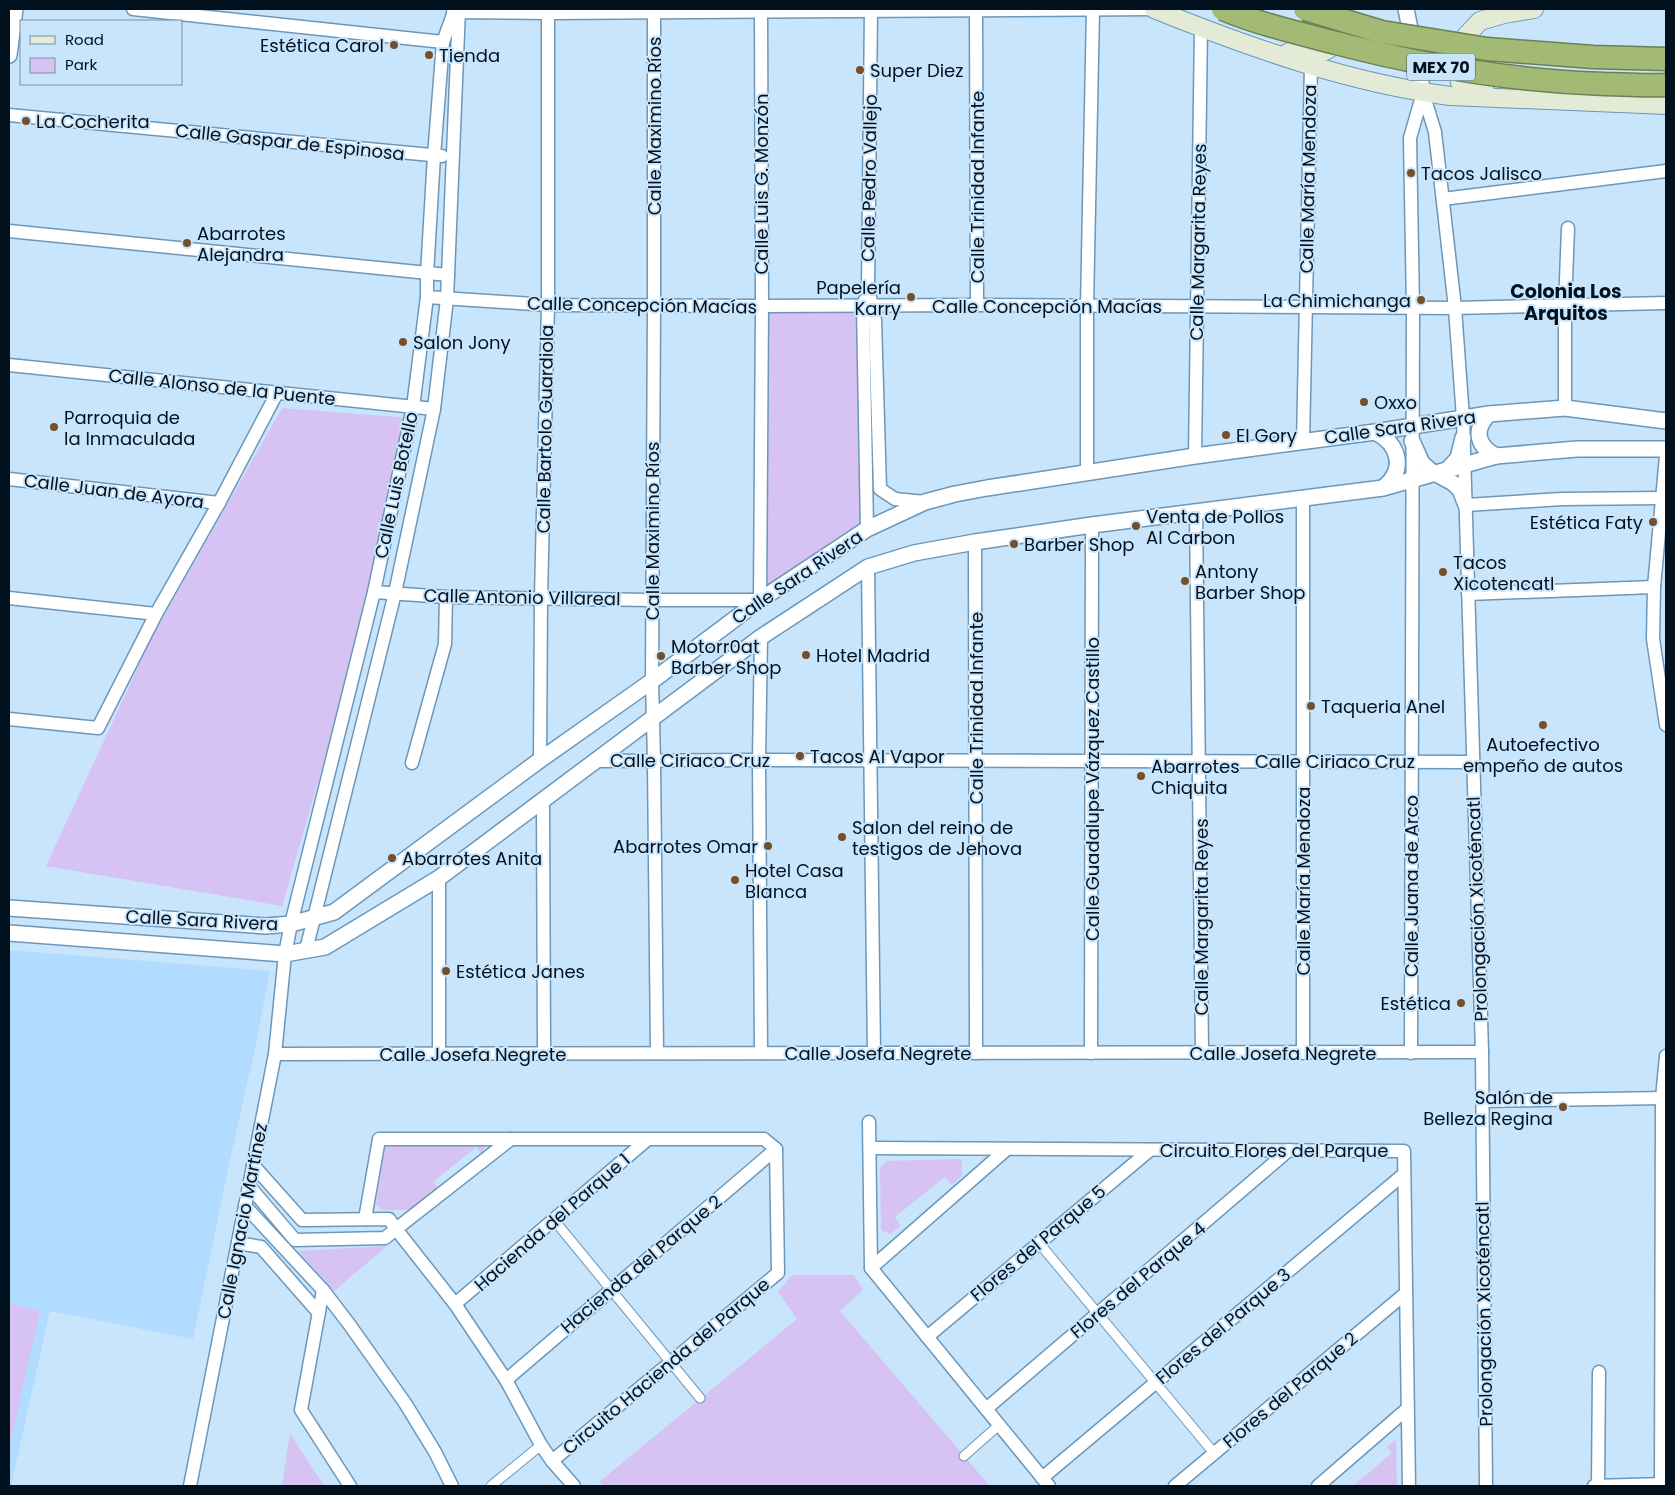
<svg xmlns="http://www.w3.org/2000/svg" width="1675" height="1495" font-family="Poppins,sans-serif">
<rect width="100%" height="100%" fill="#c9e5fc"/>
<path fill="#b2dcff" d="M9,950L270,971L254,1053L229,1165L193,1339L50,1311L11,1486H9Z"/>
<g fill="#d6c2f3">
<path d="M863,306L864,527L764,594L762,307Z"/>
<path d="M282,408L411,418L373,592L282,906L46,866L151,639Z"/>
<path d="M390,1141L481,1143L485,1147L482,1154L476,1147L433,1182L439,1189L413,1210H382L376,1204L385,1145Z"/>
<path d="M962,1159V1176L952,1185L945,1177L895,1217L901,1226L890,1234L881,1230L880,1168L886,1161Z"/>
<path d="M387,1246L334,1291L298,1251Z"/>
<path d="M792,1275H854L863,1290L840,1311L990,1486H605L599,1482L797,1319L778,1292Z"/>
<path d="M9,1304L40,1311L9,1449Z"/>
<path d="M290,1433L324,1486H282Z"/>
<path d="M1396,1439L1397,1486H1353L1392,1453L1387,1447Z"/>
</g>
<g fill="none" stroke-linecap="round" stroke-linejoin="round">
<g stroke="#6b97ba" stroke-width="11">
<g id="pedestrian">
<path d="M554,1220L700,1398"/>
<path d="M1039,1243L1214,1453"/>
<path d="M964,1456L999,1425"/>
<path d="M491,1486L541,1445"/>
</g>
</g>
<g stroke="#6b97ba" stroke-width="15">
<g id="minor">
<path d="M133,9L443,42"/>
<path d="M654,9V306L652,681L654,761L657,1053"/>
<path d="M871,9L868,288L875,320L880,489L895,499L925,502"/>
<path d="M976,9L977,305"/>
<path d="M453,12L548,13L1155,9"/>
<path d="M1423,93L1435,132L1455,308L1463,418L1482,1052L1486,1486"/>
<path d="M9,115L442,156"/>
<path d="M1443,199L1666,171"/>
<path d="M9,231L448,275"/>
<path d="M427,297L548,305L762,306L977,305L1455,308L1666,303"/>
<path d="M865,300L863,306L867,529"/>
<path d="M9,365L434,409"/>
<path d="M1565,408V306L1568,228"/>
<path d="M1303,442L1311,66"/>
<path d="M1195,456L1201,27"/>
<path d="M1666,456L1654,587L1653,639L1666,725"/>
<path d="M1087,473V307L1093,9"/>
<path d="M9,479L219,503"/>
<path d="M1303,499V1053"/>
<path d="M1466,505L1562,499L1662,498"/>
<path d="M1196,511L1202,1053"/>
<path d="M975,542L976,1053"/>
<path d="M868,567L874,1053"/>
<path d="M374,592L446,597L652,600H760L762,306L761,9"/>
<path d="M1468,594L1654,587"/>
<path d="M9,598L156,614"/>
<path d="M9,719L98,728L156,614L219,503L277,393"/>
<path d="M540,760L541,597L548,305V9"/>
<path d="M597,761L759,760L1473,762"/>
<path d="M412,763L445,644L446,597"/>
<path d="M543,799L544,1053"/>
<path d="M439,878V1053"/>
<path d="M306,950L395,593L434,409L447,299L459,9"/>
<path d="M761,1053L759,760L761,637"/>
<path d="M1091,1053L1092,525"/>
<path d="M1411,1053L1413,308L1410,138L1423,93"/>
<path d="M275,1054L1482,1052"/>
<path d="M1482,1101L1666,1098"/>
<path d="M869,1122L871,1268L1049,1486"/>
<path d="M511,1139L396,1229L455,1304L506,1380L541,1445L552,1461L574,1486"/>
<path d="M870,1148L1404,1151L1409,1486"/>
<path d="M249,1186L295,1240L385,1238L396,1229L389,1219L302,1220L253,1165"/>
<path d="M245,1206L323,1290L349,1324L405,1403L435,1452L452,1486"/>
<path d="M365,1219L379,1139H764L776,1149L778,1273L552,1461"/>
<path d="M238,1243L261,1247L318,1312"/>
<path d="M871,1268L1007,1149"/>
<path d="M323,1290L301,1410L350,1486"/>
<path d="M455,1304L648,1139"/>
<path d="M927,1337L1150,1150"/>
<path d="M506,1380L776,1149"/>
<path d="M986,1409L1289,1150"/>
<path d="M1042,1478L1404,1174"/>
<path d="M190,1486L275,1054L285,954L291,924L374,592L413,407L427,297V274L434,156L443,42L455,9"/>
<path d="M1175,1486L1406,1293"/>
<path d="M1318,1486L1407,1409"/>
<path d="M1594,1486L1666,1484"/>
<path d="M1598,1486L1599,1372"/>
<path d="M1661,1486L1662,1098L1666,1056"/>
</g>
</g>
<g stroke="#6b97ba" stroke-width="18">
<g id="tertiary">
<path d="M1406,9L1423,93"/>
<path d="M9,55L15,9"/>
<path d="M1489,414C1473,430 1477,446 1496,456"/>
<path d="M1375,432C1399,444 1406,469 1384,487"/>
<path d="M1412,441L1422,463L1431,471L1453,483L1460,490L1466,505"/>
<path d="M1448,469L1458,458L1463,438"/>
<path d="M9,908L266,926L291,924L334,912L540,760L652,681L760,600L867,529L925,502L955,494L987,488L1195,456L1375,432L1489,414L1565,408L1666,421"/>
<path d="M9,933L285,954L325,947L439,878L761,637L868,567L914,553L975,542L1092,525L1383,488L1496,456L1577,449H1666"/>
</g>
</g>
<g stroke="#6b97ba" stroke-width="20">
<g id="secondary">
<path d="M1154,9C1248,47 1349,83 1450,96L1666,105"/>
<path d="M1289,52C1310,53 1328,59 1339,36"/>
<path d="M1485,91L1464,87L1460,83L1457,57L1466,36L1480,21L1504,14L1534,9"/>
</g>
</g>
<use href="#pedestrian" stroke="#fff" stroke-width="9"/>
<use href="#minor" stroke="#fff" stroke-width="12"/>
<use href="#tertiary" stroke="#fff" stroke-width="15"/>
<use href="#secondary" stroke="#e3ead5" stroke-width="18"/>
<g stroke="#6b7f56" stroke-width="25" stroke-linecap="butt">
<g id="motorway-bridge">
<path d="M1223,9C1259,24 1298,33 1336,43C1424,66 1514,81 1605,84C1626,84 1646,86 1666,85"/>
<path d="M1305,9L1382,32L1487,49L1593,57L1666,59"/>
</g>
</g>
<use href="#motorway-bridge" stroke="#a3ba74" stroke-width="22"/>
</g>
<g fill="#744f2a" stroke="#c9e5fc" stroke-width="2">
<circle cx="394" cy="45" r="5"/>
<circle cx="429" cy="55" r="5"/>
<circle cx="860" cy="70" r="5"/>
<circle cx="26" cy="121" r="5"/>
<circle cx="1411" cy="173" r="5"/>
<circle cx="187" cy="243" r="5"/>
<circle cx="911" cy="297" r="5"/>
<circle cx="1421" cy="300" r="5"/>
<circle cx="403" cy="342" r="5"/>
<circle cx="1364" cy="402" r="5"/>
<circle cx="54" cy="427" r="5"/>
<circle cx="1226" cy="435" r="5"/>
<circle cx="1653" cy="522" r="5"/>
<circle cx="1136" cy="526" r="5"/>
<circle cx="1014" cy="544" r="5"/>
<circle cx="1443" cy="572" r="5"/>
<circle cx="1185" cy="581" r="5"/>
<circle cx="806" cy="655" r="5"/>
<circle cx="661" cy="656" r="5"/>
<circle cx="1311" cy="706" r="5"/>
<circle cx="1543" cy="725" r="5"/>
<circle cx="800" cy="756" r="5"/>
<circle cx="1141" cy="776" r="5"/>
<circle cx="842" cy="837" r="5"/>
<circle cx="768" cy="846" r="5"/>
<circle cx="392" cy="858" r="5"/>
<circle cx="735" cy="880" r="5"/>
<circle cx="446" cy="971" r="5"/>
<circle cx="1461" cy="1003" r="5"/>
<circle cx="1563" cy="1107" r="5"/>
</g>
<g text-anchor="middle" dominant-baseline="central" stroke-width="4" stroke-linejoin="round" paint-order="stroke">
<rect fill="#c9e5fc" stroke="#3e5161" stroke-width="1" x="1407" y="53.5" width="68" height="27" rx="4"/>
<g font-size="16" font-weight="bold" fill="#02111e">
<text x="1441" y="67">MEX 70</text>
</g>
<g font-size="18" fill="#02111e" stroke="#c9e5fc" text-anchor="start">
<text x="384" y="45" text-anchor="end">Estética Carol</text>
<text x="439" y="55">Tienda</text>
<text x="870" y="70">Super Diez</text>
<text x="36" y="121">La Cocherita</text>
<text x="1421" y="173">Tacos Jalisco</text>
<text x="197" y="233">Abarrotes<tspan x="197" dy="21">Alejandra</tspan></text>
<text x="901" y="287" text-anchor="end">Papelería<tspan x="901" dy="21">Karry</tspan></text>
<text x="1411" y="300" text-anchor="end">La Chimichanga</text>
<text x="413" y="342">Salon Jony</text>
<text x="1374" y="402">Oxxo</text>
<text x="64" y="417">Parroquia de<tspan x="64" dy="21">la Inmaculada</tspan></text>
<text x="1236" y="435">El Gory</text>
<text x="1146" y="516">Venta de Pollos<tspan x="1146" dy="21">Al Carbon</tspan></text>
<text x="1643" y="522" text-anchor="end">Estética Faty</text>
<text x="1024" y="544">Barber Shop</text>
<text x="1453" y="562">Tacos<tspan x="1453" dy="21">Xicotencatl</tspan></text>
<text x="1195" y="571">Antony<tspan x="1195" dy="21">Barber Shop</tspan></text>
<text x="671" y="646">Motorr0at<tspan x="671" dy="21">Barber Shop</tspan></text>
<text x="816" y="655">Hotel Madrid</text>
<text x="1321" y="706">Taqueria Anel</text>
<text x="1543" y="744" text-anchor="middle">Autoefectivo<tspan x="1543" dy="21">empeño de autos</tspan></text>
<text x="810" y="756">Tacos Al Vapor</text>
<text x="1151" y="766">Abarrotes<tspan x="1151" dy="21">Chiquita</tspan></text>
<text x="852" y="827">Salon del reino de<tspan x="852" dy="21">testigos de Jehova</tspan></text>
<text x="758" y="846" text-anchor="end">Abarrotes Omar</text>
<text x="402" y="858">Abarrotes Anita</text>
<text x="745" y="870">Hotel Casa<tspan x="745" dy="21">Blanca</tspan></text>
<text x="456" y="971">Estética Janes</text>
<text x="1451" y="1003" text-anchor="end">Estética</text>
<text x="1553" y="1097" text-anchor="end">Salón de<tspan x="1553" dy="21">Belleza Regina</tspan></text>
</g>
<g font-size="18" fill="#02111e" stroke="#c9e5fc">
<text transform="translate(654 126) rotate(-90)">Calle Maximino Ríos</text>
<text transform="translate(290 142) rotate(6)">Calle Gaspar de Espinosa</text>
<text transform="translate(869 178) rotate(-89)">Calle Pedro Vallejo</text>
<text transform="translate(1308 179) rotate(-89)">Calle María Mendoza</text>
<text transform="translate(761 184) rotate(-90)">Calle Luis G. Monzón</text>
<text transform="translate(977 187) rotate(-90)">Calle Trinidad Infante</text>
<text transform="translate(1198 242) rotate(-89)">Calle Margarita Reyes</text>
<text transform="translate(642 305) rotate(1)">Calle Concepción Macías</text>
<text x="1047" y="306">Calle Concepción Macías</text>
<text transform="translate(222 387) rotate(6)">Calle Alonso de la Puente</text>
<text transform="translate(1400 427) rotate(-8)">Calle Sara Rivera</text>
<text transform="translate(545 429) rotate(-89)">Calle Bartolo Guardiola</text>
<text transform="translate(396 485) rotate(-78)">Calle Luis Botello</text>
<text transform="translate(114 491) rotate(7)">Calle Juan de Ayora</text>
<text transform="translate(652 531) rotate(-90)">Calle Maximino Ríos</text>
<text transform="translate(797 577) rotate(-34)">Calle Sara Rivera</text>
<text transform="translate(522 597) rotate(1)">Calle Antonio Villareal</text>
<text transform="translate(976 708) rotate(-90)">Calle Trinidad Infante</text>
<text x="690" y="760">Calle Ciriaco Cruz</text>
<text x="1335" y="761">Calle Ciriaco Cruz</text>
<text transform="translate(1092 789) rotate(-90)">Calle Guadalupe Vázquez Castillo</text>
<text transform="translate(1303 881) rotate(-90)">Calle María Mendoza</text>
<text transform="translate(1411 886) rotate(-90)">Calle Juana de Arco</text>
<text transform="translate(1477 909) rotate(-92)">Prolongación Xicoténcatl</text>
<text transform="translate(1201 917) rotate(-90)">Calle Margarita Reyes</text>
<text transform="translate(202 920) rotate(3)">Calle Sara Rivera</text>
<text x="878" y="1053">Calle Josefa Negrete</text>
<text x="1283" y="1053">Calle Josefa Negrete</text>
<text x="473" y="1054">Calle Josefa Negrete</text>
<text x="1274" y="1150">Circuito Flores del Parque</text>
<text transform="translate(242 1221) rotate(-79)">Calle Ignacio Martínez</text>
<text transform="translate(552 1222) rotate(-41)">Hacienda del Parque 1</text>
<text transform="translate(1038 1243) rotate(-40)">Flores del Parque 5</text>
<text transform="translate(641 1264) rotate(-40)">Hacienda del Parque 2</text>
<text transform="translate(1138 1280) rotate(-40)">Flores del Parque 4</text>
<text transform="translate(1484 1314) rotate(-91)">Prolongación Xicoténcatl</text>
<text transform="translate(1223 1326) rotate(-40)">Flores del Parque 3</text>
<text transform="translate(666 1366) rotate(-40)">Circuito Hacienda del Parque</text>
<text transform="translate(1290 1390) rotate(-40)">Flores del Parque 2</text>
</g>
<g font-size="19" font-weight="bold" fill="#02111e" stroke="#c9e5fc">
<text x="1566" y="291">Colonia Los<tspan x="1566" dy="22">Arquitos</tspan></text>
</g>
</g>
<rect width="1675" height="1495" fill="none" stroke="#02111e" stroke-width="20"/>
<rect x="20" y="20" width="162" height="65" fill="#c9e5fc" stroke="#7990a3"/>
<rect x="30" y="36" width="25" height="8" fill="#e3ead5" stroke="#7990a3"/>
<text x="65" y="45" font-size="15" fill="#02111e">Road</text>
<rect x="30" y="58" width="25" height="15" fill="#d6c2f3" stroke="#7990a3"/>
<text x="65" y="70" font-size="15" fill="#02111e">Park</text>
</svg>
